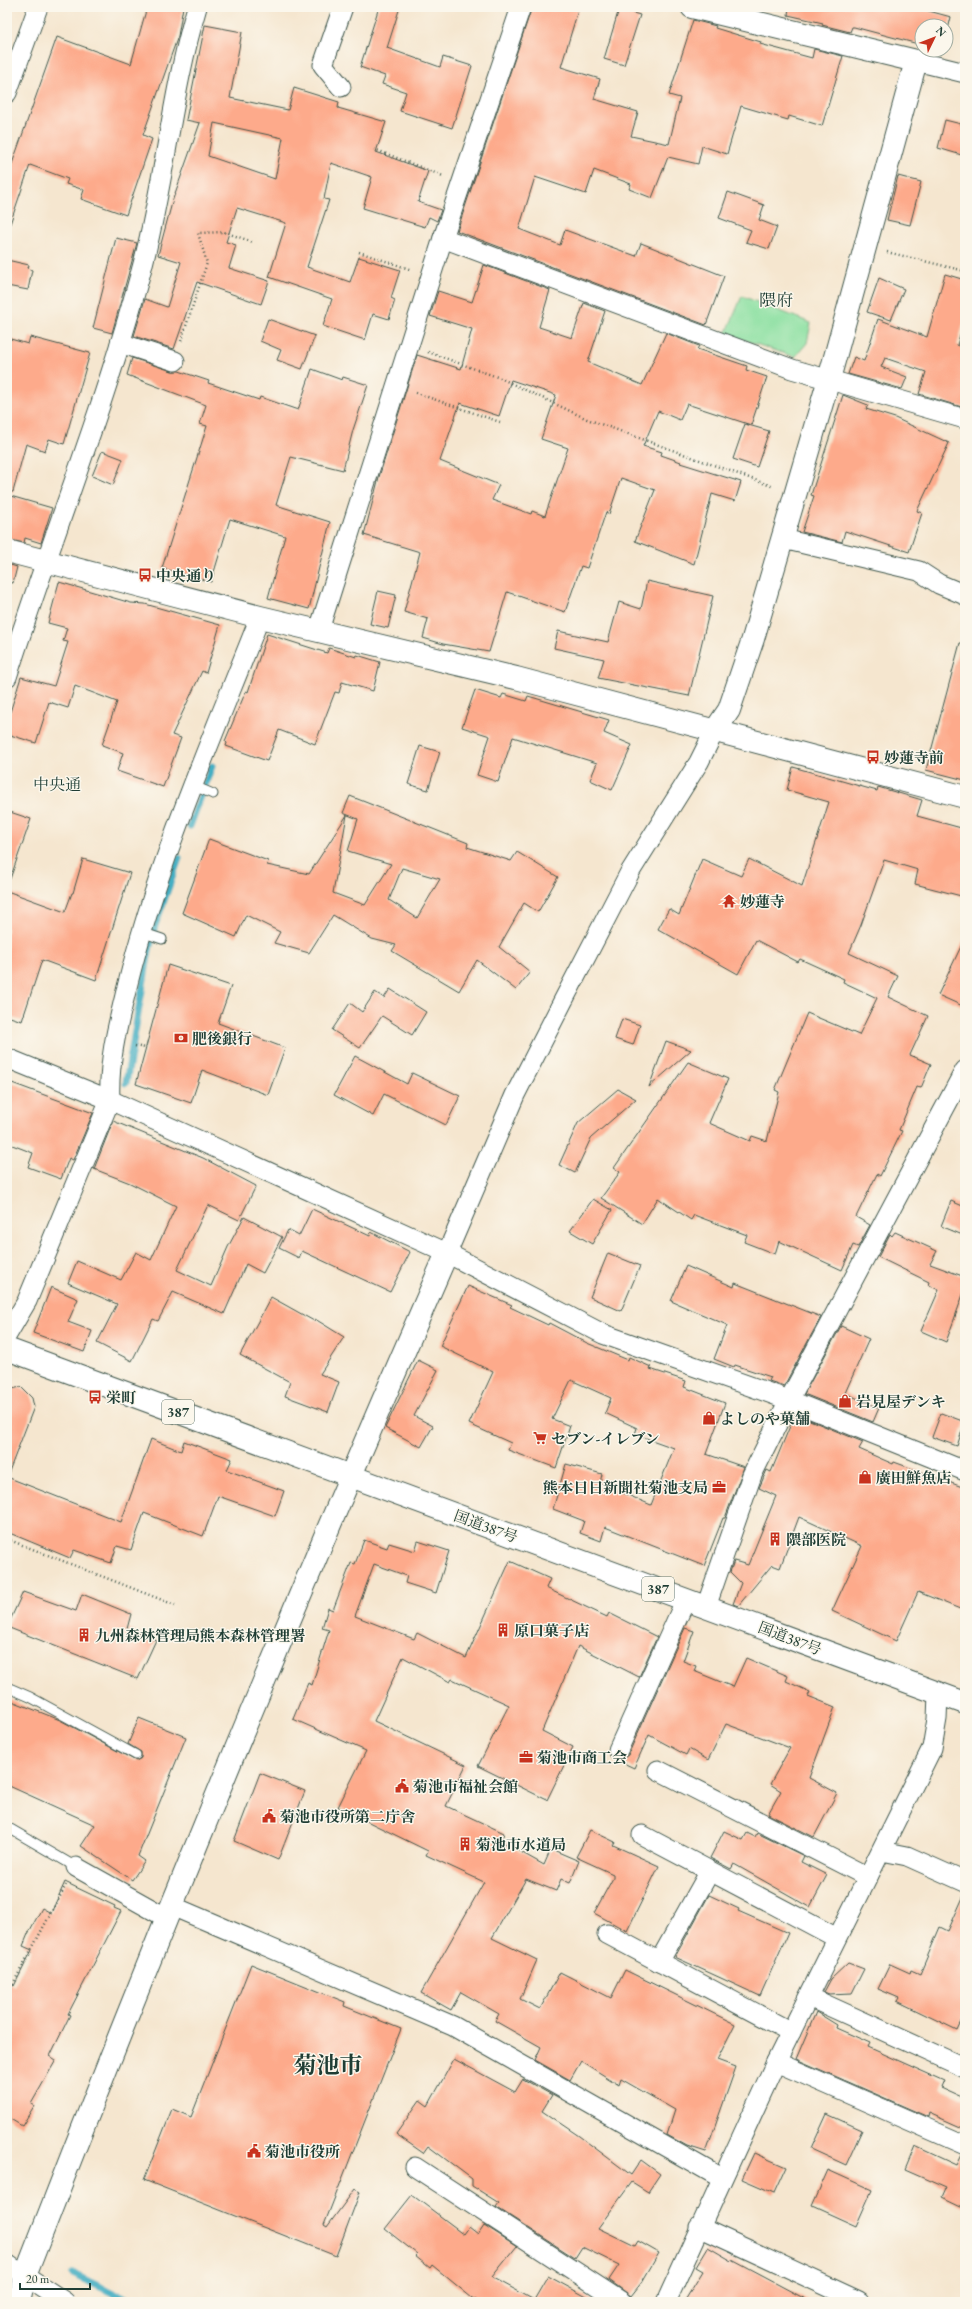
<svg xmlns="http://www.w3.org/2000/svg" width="972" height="2309" font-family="'EB Garamond','Noto Serif JP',serif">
<rect width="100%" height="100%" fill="#fbf7ec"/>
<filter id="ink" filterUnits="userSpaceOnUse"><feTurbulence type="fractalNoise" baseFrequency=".025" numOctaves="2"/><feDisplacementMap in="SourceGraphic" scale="8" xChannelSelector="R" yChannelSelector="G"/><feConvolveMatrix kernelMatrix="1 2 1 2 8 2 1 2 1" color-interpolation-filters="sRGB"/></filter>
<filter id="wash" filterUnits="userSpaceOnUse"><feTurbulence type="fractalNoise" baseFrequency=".012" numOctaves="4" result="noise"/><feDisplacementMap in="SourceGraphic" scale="16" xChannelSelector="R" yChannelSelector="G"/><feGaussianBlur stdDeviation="0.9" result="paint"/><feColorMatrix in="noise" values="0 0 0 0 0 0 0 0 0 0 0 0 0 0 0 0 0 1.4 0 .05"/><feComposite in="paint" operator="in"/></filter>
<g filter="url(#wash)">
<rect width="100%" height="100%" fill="#f5e6cf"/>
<path fill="#8ce0a2" stroke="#568e6b" d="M742,296L811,323L807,343L795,357L726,334Z"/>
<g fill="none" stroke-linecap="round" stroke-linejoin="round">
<g stroke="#45afc3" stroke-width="7">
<path d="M190,826L212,766"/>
<path d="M126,1083L149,950L155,925L179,858"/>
<path d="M73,2274L132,2302"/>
</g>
</g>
<g id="blocks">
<g fill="#fdaa8b" fill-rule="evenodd">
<path d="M147,7H183L178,36L143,135L152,139L126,215L81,199L84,190L66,184L68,179L30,165L10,224L7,223V178L57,37L131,64Z"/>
<path d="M379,7H400L387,48L440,67L443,57L472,66L452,128L400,111L406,92L382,84L385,76L360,67Z"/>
<path d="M532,7H579L561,67L600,79L594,99L638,112L631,136L669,144L680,98L669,95L693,20L716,26L715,28L761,42L760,44L812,58L814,49L843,56L822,126L789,116L788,120L741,106L727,154L702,146L698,164L668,157L652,198L629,189L631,184L594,170L586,194L535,177L519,229L560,245L565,230L636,256L641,243L724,276L706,325L457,231Z"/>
<path d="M789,7H914L951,17L946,38V26H922V45L854,27H852L850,32L822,25L823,23L788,15Z"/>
<path d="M619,9L640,15L624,65L604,59Z"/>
<path d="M205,25L242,32L230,98L288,110L294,88L339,102L338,108L386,122L376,152L428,171L418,202L441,210L437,221L429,217L425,227L363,208L372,177L331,163L324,199L329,200L307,267L350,282L359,257L400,270L391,298L395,300L389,319L373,314L365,340L323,326L332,299L269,277L286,223L237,208L226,242L236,245L229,268L269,281L261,304L197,282L174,349L134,336L145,299L167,307L181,262L158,255L173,199L200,123L186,120ZM214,123L283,138L275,179L208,156Z"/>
<path d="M945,120L965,125V156L938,148Z"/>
<path d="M898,176L921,182L910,225L887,220Z"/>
<path d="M728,192L764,205L759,220L777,227L769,249L746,242L751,230L719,218Z"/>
<path d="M116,238L137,243L112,333L93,328Z"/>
<path d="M7,260L29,265L28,268L32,270L28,290L7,286Z"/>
<path d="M484,265L550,290L539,327L572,338L584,303L605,311L588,362L642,385L666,333L699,346L697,349L747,366L746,370L767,377L751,425L687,404L680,420L658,411L643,446L662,452L661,455L681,462L680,463L741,482L735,501L712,494L694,564L635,541L655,490L621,478L609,514L606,512L587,568L581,566L565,612L507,592L489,652L443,644L423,638L428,619L404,612L420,552L364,535L379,477L417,355L461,369L472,329L430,316L438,291L472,302ZM511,380L556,395L541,439L568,448L545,516L532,511L531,514L492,500L499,485L440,461L460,403L499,416Z"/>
<path d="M945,274L965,280V318L957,345L965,348V408L919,394L926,372L885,358L881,367L907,377L902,389L848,374L854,357L864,361L878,319L927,337Z"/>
<path d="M879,278L904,289L891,320L867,312Z"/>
<path d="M268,319L315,336L302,369L277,360L281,350L260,341Z"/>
<path d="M30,337L90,353L64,444L49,439L45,451L26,444L13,492H7V338L28,344Z"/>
<path d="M132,358L172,371H179L209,381L208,383L259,400L260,397L298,410L312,369L342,380L343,377L368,385L353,430L343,470L291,457L276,505L330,522L309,609L268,598L285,536L230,519L211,582L162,568L207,426L200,424L206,405L127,375Z"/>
<path d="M843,395L868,405L866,409L895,418L949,443L917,511L922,513L909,552L845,531L842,542L802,532L814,496L811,495Z"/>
<path d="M745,424L769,431L757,467L733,459Z"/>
<path d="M102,451L123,459L113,485L92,476Z"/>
<path d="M7,495L52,508L41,543L25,538L24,543L7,539Z"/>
<path d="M7,564L17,567L13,583L7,582Z"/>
<path d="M647,581L713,596L689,696L598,678L604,659L554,648L558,631L608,642L619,602L641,609Z"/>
<path d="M59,582L131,603L145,604L220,625L206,673L202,671L172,735L181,738L163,787L117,771L123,753L102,745L117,702L75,686L68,708L49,702L36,743L7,734V722L21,677L54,686L68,642L63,641L67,628L48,623Z"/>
<path d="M378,591L396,595L388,628L370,624Z"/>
<path d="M267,634L327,653L329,648L356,657L357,655L380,662L373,691L342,682L339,693L335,692L315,744L279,730L267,761L226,746L227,743L225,741L246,691L248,692Z"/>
<path d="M960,643H965V780L926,770Z"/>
<path d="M475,690L501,698L503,694L526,701L528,696L609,720L604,733L632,745L612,790L590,780L597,763L513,737L498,782L477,775L490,736L462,727Z"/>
<path d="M420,746L440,752L428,790L408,784Z"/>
<path d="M793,767L877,791L878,787L922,800L917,816L965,829V897L915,884L918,870L884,860L861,925L849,953L898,976L888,997L928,1016L910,1055L931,1064L921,1088L917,1087L899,1130L902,1131L880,1176L877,1174L856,1217L870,1225L858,1247L853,1245L842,1270L779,1241L775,1254L744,1242L747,1235L694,1215L691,1220L658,1198L642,1224L601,1198L620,1172L614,1168L688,1062L728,1079L709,1123L750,1141L752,1136L767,1141L779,1092L775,1090L807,1013L859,1035L877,998L843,982L844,979L800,959L798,962L756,940L738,974L658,929L669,909L679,915L702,859L741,876L749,859L802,886L829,802L787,790Z"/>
<path d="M350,796L468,843L467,847L511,861L517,852L558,877L538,912L524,903L499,947L530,972L516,990L477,960L459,991L392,951L396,945L372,939L333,915L309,953L274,943L280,932L246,915L236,937L182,913L209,839L268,861L267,865L309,874L347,815L333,893L365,905L391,864L348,851L358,819L343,813ZM402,868L440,879L417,918L389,900Z"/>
<path d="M7,811L31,819L10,879H7Z"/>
<path d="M83,859L130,873L96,980L42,960L22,1021L7,1016V891L65,912L72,893H73Z"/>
<path d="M965,938V1007L938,995Z"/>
<path d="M168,965L231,986L218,1023L285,1048L268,1095L202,1070L191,1103L136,1084Z"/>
<path d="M390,989L426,1012L412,1035L382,1016L360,1048L332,1030L350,1003L362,1012L375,992L384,998Z"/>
<path d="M622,1019L640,1025L633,1045L615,1039Z"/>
<path d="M666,1041L691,1050L649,1087Z"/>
<path d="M355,1056L407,1084L412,1073L460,1096L446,1125L384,1094L373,1116L334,1095Z"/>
<path d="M12,1083L93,1113L73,1160L69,1158L61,1179L28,1167L33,1153L7,1143V1097Z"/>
<path d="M618,1089L636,1099L591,1138L575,1173L559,1165L578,1123Z"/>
<path d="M113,1121L203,1158L256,1186L239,1220L208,1205L177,1270L211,1286L228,1247L244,1217L282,1237L263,1273L246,1264L224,1314L173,1292L158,1321L153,1319L132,1361L97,1343L117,1304L68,1283L77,1261L121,1280L136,1252L151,1260L176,1206L130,1183L94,1169Z"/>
<path d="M593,1199L612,1210L592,1244L570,1231Z"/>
<path d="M951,1201L965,1207V1236L941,1226Z"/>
<path d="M312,1209L370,1236L371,1232L410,1252L390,1292L302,1251L299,1258L279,1248L288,1230L299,1236Z"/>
<path d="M895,1232L937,1251L930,1264L965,1277V1289L946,1342L921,1331L939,1290L928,1285L929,1282L878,1257L890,1234L892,1236Z"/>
<path d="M608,1253L640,1266L621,1311L590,1297Z"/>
<path d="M686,1266L734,1287L735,1283L821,1317L784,1386L769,1381L771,1377L735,1365L734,1367L714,1359L727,1325L671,1301Z"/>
<path d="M468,1286L512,1305L510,1307L548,1325L549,1323L587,1343L628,1360L629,1357L651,1367L650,1369L686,1381L684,1387L725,1403L706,1454L744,1467L725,1518H723L704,1566L605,1527L601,1541L580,1533L584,1521L553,1509L566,1464L602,1474L600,1483L651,1505L674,1448L635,1434L637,1428L605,1413L611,1398L571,1380L552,1419L570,1426L556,1468L508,1450L511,1443L469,1424L493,1372L440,1346Z"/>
<path d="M51,1287L78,1299L68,1322L92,1331L84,1352L33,1333Z"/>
<path d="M271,1297L314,1321L315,1319L344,1337L320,1374L339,1382L328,1412L285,1396L290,1382L240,1355Z"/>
<path d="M841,1326L869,1339L845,1393L879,1408L873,1422L804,1394Z"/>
<path d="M418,1360L438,1370L414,1416L433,1426L421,1447L385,1428Z"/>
<path d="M21,1387L32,1398L34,1407L8,1474L7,1390Z"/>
<path d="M941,1413L965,1422L957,1446L932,1437Z"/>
<path d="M795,1414L863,1442L859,1449L893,1464L894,1462L965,1488V1611L918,1592L896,1641L832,1611L862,1546L799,1517L780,1568L772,1565L738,1606L733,1604L741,1583L730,1572L734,1561L748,1565L776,1496L759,1488L767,1470L771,1472Z"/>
<path d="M151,1439L181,1451L184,1441L232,1459L227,1470L284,1491L275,1516L218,1496L203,1536L144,1513L131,1550L117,1546L111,1563L74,1550L70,1558L7,1532V1477L121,1522Z"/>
<path d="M364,1540L387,1548L389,1543L415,1551L418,1541L449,1551L436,1593L405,1583L407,1576L374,1564L355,1616L414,1639L417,1633L466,1658L510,1561L550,1579L546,1588L607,1617L609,1613L657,1637L639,1677L578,1646L542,1731L573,1747L547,1800L478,1766L509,1705L452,1679L450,1682L403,1657L374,1721L466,1765L446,1806L504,1833L501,1841L544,1865L551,1849L579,1861L570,1883L561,1879L556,1891L526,1879L492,1938L537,1960L520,1999L540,2009L560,1972L611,1998L625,1970L735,2024L717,2060L736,2067L706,2152L687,2146L667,2135L675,2110L621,2079L619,2085L581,2061L570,2080L535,2060L541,2047L495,2021L499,2014L461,1992L451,2010L421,1993L484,1882L426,1855L428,1851L338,1807L366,1751L293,1719L308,1683L312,1685L329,1630L322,1628L328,1608L333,1610L351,1563L355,1564Z"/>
<path d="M23,1592L76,1611L82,1594L131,1614L127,1629L156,1640L138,1679L7,1627Z"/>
<path d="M685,1628L694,1631L683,1661L696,1666L694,1671L733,1687L746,1658L788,1676L786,1681L810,1692L808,1696L835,1707L809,1778L837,1793L814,1837L768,1814L781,1791L770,1784L790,1748L726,1724L708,1760L689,1749L686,1755L649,1735L634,1768L619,1761L628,1755Z"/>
<path d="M7,1699L60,1720L136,1761L141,1758V1752L128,1744L139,1718L186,1737L138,1856L145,1861L132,1880L81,1846L95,1825L7,1785Z"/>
<path d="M260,1773L305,1791L278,1860L234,1841Z"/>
<path d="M590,1830L615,1842L613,1845L659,1866L627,1931L594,1913L613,1878V1874L576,1857Z"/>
<path d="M724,1831L743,1840L747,1833L755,1837L757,1833L804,1856L801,1862L827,1875L810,1907L734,1864L731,1869L710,1858Z"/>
<path d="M65,1882L115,1906L114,1908L121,1911L68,2014L70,2015L50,2056L56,2060L31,2104L34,2106L22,2126L7,2117V1982L14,1986L32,1950L23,1946L28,1934L42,1908L51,1913Z"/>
<path d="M965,1893V2013L957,2030L897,2001L899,1998L878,1989L890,1964L910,1973L911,1970L920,1974L940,1927L948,1931Z"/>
<path d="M709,1895L739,1909L738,1911L788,1933L760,1996L675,1957Z"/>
<path d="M848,1963L864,1969L852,1993L829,1994L824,1992L831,1979Z"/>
<path d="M251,1964L345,2002L344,2006L401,2029L324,2225L327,2227L355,2189L360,2192L336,2256L144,2180L172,2109L191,2117Z"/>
<path d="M816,2012L837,2025L836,2028L870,2043L868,2047L944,2081L941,2088L965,2099V2129L929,2113L928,2117L796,2059Z"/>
<path d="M454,2059L515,2092L523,2079L552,2095L542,2111L579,2136L631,2175L641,2160L660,2174L648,2192L632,2182L598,2228L635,2246L638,2241L659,2253L642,2282L631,2296L609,2280L619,2265L582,2247L575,2258L496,2207L499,2203L472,2186V2179L428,2146L423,2153L396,2134L420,2100L428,2106Z"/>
<path d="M827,2114L862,2130L846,2165L811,2149Z"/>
<path d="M915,2146L956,2165L961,2155L965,2156V2208L942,2197L946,2188L905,2170Z"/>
<path d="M754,2153L786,2167L774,2193L742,2179Z"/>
<path d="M828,2170L872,2190L856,2226L812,2206Z"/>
<path d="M412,2195L464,2234L469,2227L478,2234L484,2225L517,2246L492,2277L534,2300L548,2276L594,2301L596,2298L602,2302H480L472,2298L432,2265L430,2268L415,2256L417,2254L385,2229Z"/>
<path d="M708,2247L732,2261V2260L811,2302H684L703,2271L696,2267Z"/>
</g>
</g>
</g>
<g filter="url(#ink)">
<use href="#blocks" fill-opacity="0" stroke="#3f564b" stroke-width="1"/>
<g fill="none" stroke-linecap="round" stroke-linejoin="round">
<g stroke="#3f564b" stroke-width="11">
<g id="lane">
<path d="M194,786L213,794"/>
<path d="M141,932L162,939"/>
<path d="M7,1687L30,1697L136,1755"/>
<path d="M7,1827L76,1867"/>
</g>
</g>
<g stroke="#3f564b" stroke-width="21">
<g id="street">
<path d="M916,61L965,73"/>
<path d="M341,87L323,65L343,7"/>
<path d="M7,93L38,7"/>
<path d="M443,238L792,369L965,419"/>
<path d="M120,343L175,361"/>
<path d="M783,539L919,571L939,584L965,595"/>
<path d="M319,630L443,238L521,7"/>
<path d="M7,677C51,539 106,404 143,264C165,179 172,91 197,7"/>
<path d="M7,1058L110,1100L447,1253L603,1334L789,1400L965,1471"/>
<path d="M447,1253L515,1095L562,1003L630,872L699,762L714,732"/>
<path d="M7,1335L27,1301L110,1100C108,1061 118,1024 127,987C158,860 212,739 260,617"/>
<path d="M706,1607L752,1475L789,1400L965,1070"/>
<path d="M618,1750L686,1599"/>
<path d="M658,1770L868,1877"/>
<path d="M642,1835L837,1938"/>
<path d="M882,1851L907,1856L965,1882"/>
<path d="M76,1867L167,1918"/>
<path d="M172,1906L453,2026L721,2178"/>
<path d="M607,1934L791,2032"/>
<path d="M659,1962L710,1871"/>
<path d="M809,1997L965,2068"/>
<path d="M776,2062L965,2145"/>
<path d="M415,2167L622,2302"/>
<path d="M699,2227L859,2301"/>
<path d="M7,2264L65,2302"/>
<path d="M666,2302L776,2062L932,1748L937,1719L938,1694"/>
</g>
</g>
<g stroke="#3f564b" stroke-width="24">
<g id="secondary">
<path d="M692,7L916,61L829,379L753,639L729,710L714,732"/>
<path d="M7,551L260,617L516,678L965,797"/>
<path d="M19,2302L25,2276C158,1932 299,1591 447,1253"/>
</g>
</g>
<g stroke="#3f564b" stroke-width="24">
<path id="highway" d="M7,1349L965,1703"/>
</g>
<g stroke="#3f564b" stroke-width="2.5" stroke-dasharray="1 3" stroke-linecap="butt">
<path d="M374,149L443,176"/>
<path d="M359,252L412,270"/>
<path d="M887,252L965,271"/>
<path d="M181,341L207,263L198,233L224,232L253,242"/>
<path d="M428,352L500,378L587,419L774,487"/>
<path d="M416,393L500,422"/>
<path d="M135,1046L145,1048"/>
<path d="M7,1539L175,1605"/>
<path d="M7,1995L66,1885"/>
</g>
<use href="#lane" stroke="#fff" stroke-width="9"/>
<use href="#street" stroke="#fff" stroke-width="19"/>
<use href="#secondary" stroke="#fff" stroke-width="22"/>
<use href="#highway" stroke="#fff" stroke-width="22"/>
</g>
</g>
<defs>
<g id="bus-bare" transform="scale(1.08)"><path d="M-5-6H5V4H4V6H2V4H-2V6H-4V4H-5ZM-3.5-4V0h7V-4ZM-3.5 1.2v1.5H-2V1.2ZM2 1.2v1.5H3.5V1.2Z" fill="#c8321e" stroke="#fbf7ec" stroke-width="2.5" paint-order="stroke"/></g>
<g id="temple-bare" transform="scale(1.08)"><path d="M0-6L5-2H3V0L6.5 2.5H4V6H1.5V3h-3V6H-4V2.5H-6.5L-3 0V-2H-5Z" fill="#c8321e" stroke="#fbf7ec" stroke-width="2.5" paint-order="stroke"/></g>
<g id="bank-bare" transform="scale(1.08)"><path d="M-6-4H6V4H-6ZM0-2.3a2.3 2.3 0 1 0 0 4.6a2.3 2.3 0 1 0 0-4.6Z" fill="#c8321e" stroke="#fbf7ec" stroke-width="2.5" paint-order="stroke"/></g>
<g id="shop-bare" transform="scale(1.08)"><path d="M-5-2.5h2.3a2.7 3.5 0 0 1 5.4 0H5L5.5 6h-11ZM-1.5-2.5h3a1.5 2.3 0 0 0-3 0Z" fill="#c8321e" stroke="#fbf7ec" stroke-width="2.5" paint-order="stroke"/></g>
<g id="supermarket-bare" transform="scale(1.08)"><path d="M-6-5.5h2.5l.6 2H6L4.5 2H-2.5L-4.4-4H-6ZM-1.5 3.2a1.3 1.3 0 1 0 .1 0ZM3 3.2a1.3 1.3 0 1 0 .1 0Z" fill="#c8321e" stroke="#fbf7ec" stroke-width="2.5" paint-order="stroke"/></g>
<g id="office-bare" transform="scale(1.08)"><path d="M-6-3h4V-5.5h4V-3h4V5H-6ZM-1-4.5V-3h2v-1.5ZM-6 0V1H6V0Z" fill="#c8321e" stroke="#fbf7ec" stroke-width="2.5" paint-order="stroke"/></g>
<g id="building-bare" transform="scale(1.08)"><path d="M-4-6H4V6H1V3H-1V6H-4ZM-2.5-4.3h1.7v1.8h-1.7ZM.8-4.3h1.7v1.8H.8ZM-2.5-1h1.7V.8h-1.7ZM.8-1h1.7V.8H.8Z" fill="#c8321e" stroke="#fbf7ec" stroke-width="2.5" paint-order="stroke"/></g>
<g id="civic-bare" transform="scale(1.08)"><path d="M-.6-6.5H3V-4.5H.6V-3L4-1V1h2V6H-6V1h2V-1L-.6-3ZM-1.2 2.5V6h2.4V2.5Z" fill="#c8321e" stroke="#fbf7ec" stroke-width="2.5" paint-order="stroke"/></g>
</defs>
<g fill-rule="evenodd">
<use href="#bus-bare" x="145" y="575"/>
<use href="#bus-bare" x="873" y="757"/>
<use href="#temple-bare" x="729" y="901"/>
<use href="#bank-bare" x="181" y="1038"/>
<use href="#bus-bare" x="95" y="1397"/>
<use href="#shop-bare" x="845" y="1401"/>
<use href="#shop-bare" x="709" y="1418"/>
<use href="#supermarket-bare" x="540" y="1438"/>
<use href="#shop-bare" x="865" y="1477"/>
<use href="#office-bare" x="719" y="1487"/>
<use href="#building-bare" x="775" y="1539"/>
<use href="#building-bare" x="503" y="1630"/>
<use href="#building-bare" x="84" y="1635"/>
<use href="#office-bare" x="526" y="1757"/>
<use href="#civic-bare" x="402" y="1786"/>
<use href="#civic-bare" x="269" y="1816"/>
<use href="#building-bare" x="465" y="1844"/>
<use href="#civic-bare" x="254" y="2151"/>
</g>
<g text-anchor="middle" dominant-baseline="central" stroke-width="3" stroke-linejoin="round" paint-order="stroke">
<g fill="#fbf7ec" stroke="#61756b" stroke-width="1">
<rect x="162" y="1400" width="32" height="24" rx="3"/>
<rect x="642" y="1577" width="32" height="24" rx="3"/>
</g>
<g font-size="14" font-weight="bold" fill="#1f3d34">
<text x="178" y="1412">387</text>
<text x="658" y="1589">387</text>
</g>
<g font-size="15" font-weight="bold" fill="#1f3d34" stroke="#fbf7ec" text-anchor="start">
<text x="156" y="575">中央通り</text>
<text x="884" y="757">妙蓮寺前</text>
<text x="740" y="901">妙蓮寺</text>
<text x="192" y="1038">肥後銀行</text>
<text x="106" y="1397">栄町</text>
<text x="856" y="1401">岩見屋デンキ</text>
<text x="720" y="1418">よしのや菓舗</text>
<text x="551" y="1438">セブン-イレブン</text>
<text x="876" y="1477">廣田鮮魚店</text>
<text x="708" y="1487" text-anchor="end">熊本日日新聞社菊池支局</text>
<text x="786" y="1539">隈部医院</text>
<text x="514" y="1630">原口菓子店</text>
<text x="95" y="1635">九州森林管理局熊本森林管理署</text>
<text x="537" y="1757">菊池市商工会</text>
<text x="413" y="1786">菊池市福祉会館</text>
<text x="280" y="1816">菊池市役所第二庁舎</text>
<text x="476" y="1844">菊池市水道局</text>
<text x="265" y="2151">菊池市役所</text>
</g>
<g font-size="15" fill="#1f3d34" stroke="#fbf7ec">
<text transform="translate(486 1526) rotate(20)">国道387号</text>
<text transform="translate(790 1638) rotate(21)">国道387号</text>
</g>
<g font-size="16" fill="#1f3d34" stroke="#fbf7ec">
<text x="57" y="784">中央通</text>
</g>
<g font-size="17" fill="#1f3d34" stroke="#fbf7ec">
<text x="776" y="300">隈府</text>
</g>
<g font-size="23" font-weight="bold" fill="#1f3d34" stroke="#fbf7ec">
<text x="328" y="2065">菊池市</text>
</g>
</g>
<rect width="972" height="2309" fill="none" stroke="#fbf7ec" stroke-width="24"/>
<g transform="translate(934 38) rotate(47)"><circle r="19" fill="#fbf7ec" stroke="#a3ada2"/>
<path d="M0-3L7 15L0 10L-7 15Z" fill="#c8321e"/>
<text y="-6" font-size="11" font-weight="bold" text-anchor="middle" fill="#1f3d34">N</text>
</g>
<path d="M20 2283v6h70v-6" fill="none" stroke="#1f3d34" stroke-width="2"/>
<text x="26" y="2283" font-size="12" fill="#1f3d34" stroke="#fbf7ec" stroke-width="3" paint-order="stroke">20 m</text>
</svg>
